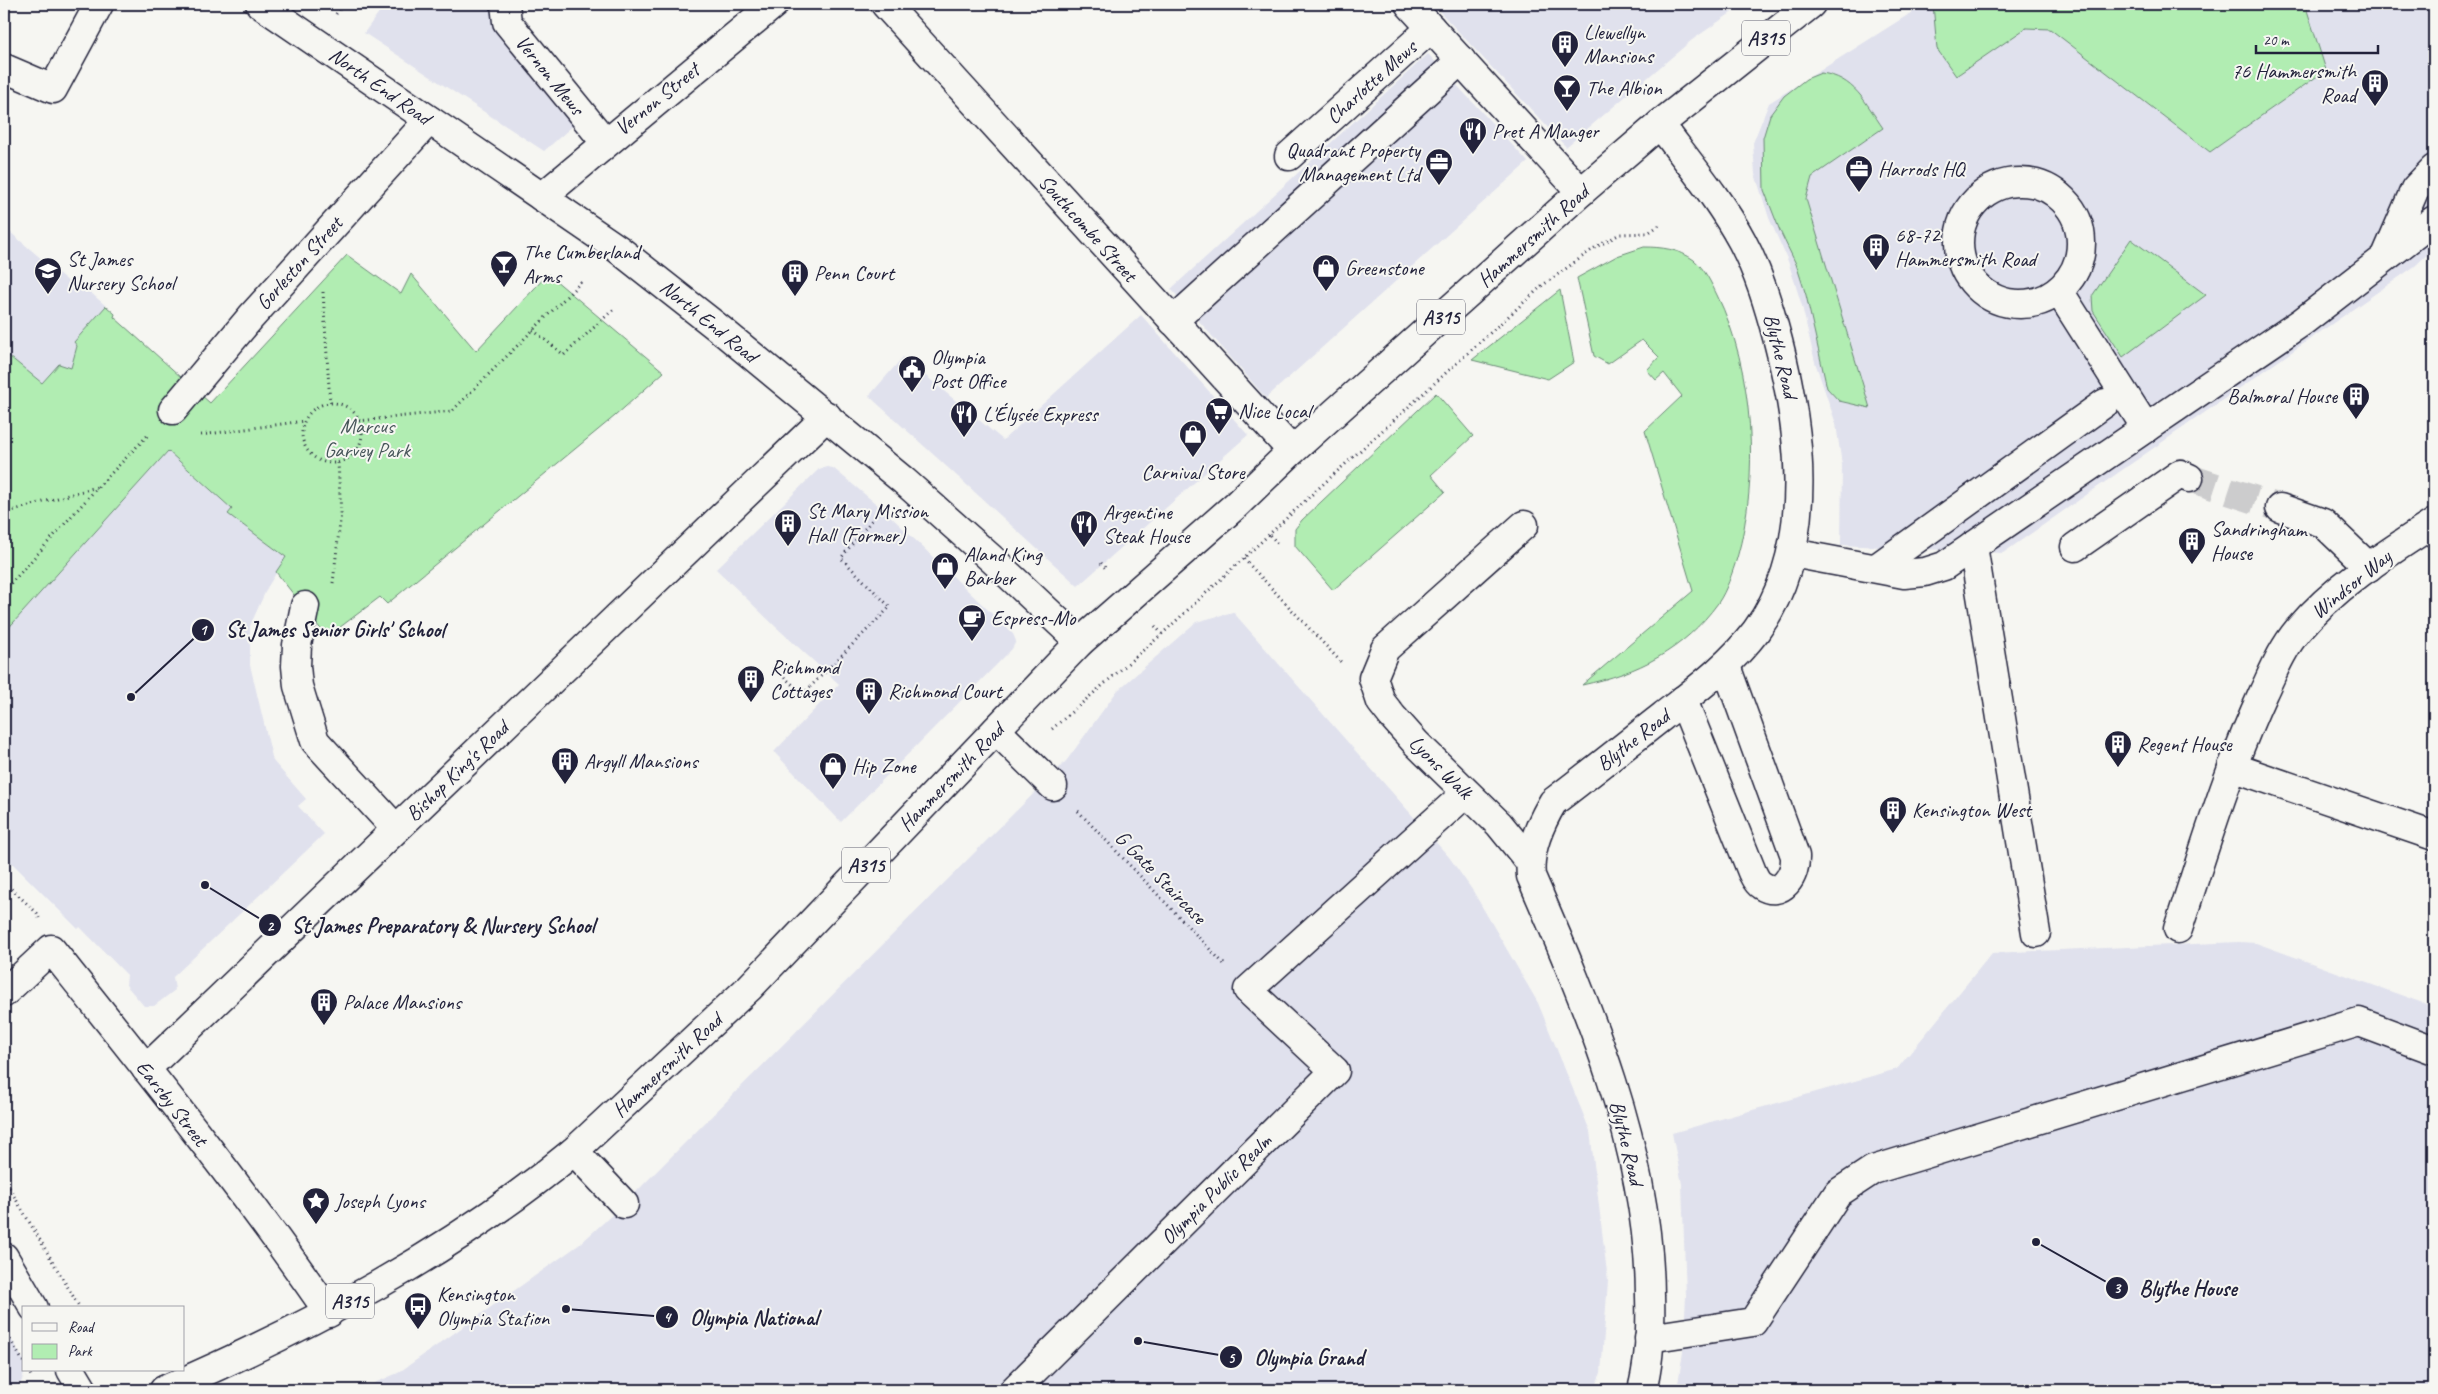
<svg xmlns="http://www.w3.org/2000/svg" width="2438" height="1394" font-family="Caveat,sans-serif">
<rect width="100%" height="100%" fill="#f6f6f2"/>
<filter id="ink" filterUnits="userSpaceOnUse"><feTurbulence type="fractalNoise" baseFrequency=".02" numOctaves="2"/><feDisplacementMap in="SourceGraphic" scale="10" xChannelSelector="R" yChannelSelector="G"/><feConvolveMatrix kernelMatrix="1 2 1 2 8 2 1 2 1" color-interpolation-filters="sRGB"/></filter>
<g filter="url(#ink)">
<g fill="#e0e1ed">
<path d="M385,4H517L520,20L590,111L544,151L364,33Z"/>
<path d="M1449,4H1744L1692,40L1566,147L1440,12Z"/>
<path d="M1925,4H2434V248L2415,266L2003,553L1841,545L1842,465L1836,424L1815,362L1802,306L1788,261L1769,218L1755,174L1753,143L1769,103Z"/>
<path d="M1428,54L1528,162L1266,398L1171,289Z"/>
<path d="M4,227L70,283L74,278L106,306L74,342L77,346L71,368L59,365L42,383L4,352Z"/>
<path d="M1141,315L1248,435L1078,586L869,396L903,357L1003,440Z"/>
<path d="M168,451L232,509L228,514L286,557L267,588L250,626V665L273,761L306,799L298,806L324,834L173,977L175,990L154,1006H144L126,985L127,975L80,927L78,929L4,855V633Z"/>
<path d="M827,467L833,468L886,512L1013,634L1016,641L1012,649L841,822L774,752L839,684L777,628L716,569L819,469Z"/>
<path d="M1233,612L1449,857L1473,891L1538,1003L1590,1131L1608,1281L1601,1373L1593,1390H358L398,1373L580,1244L624,1204L1067,760L1117,691L1196,622Z"/>
<path d="M2239,942L2256,943L2434,1007V1390H1677L1683,1352L1686,1296L1682,1184L1672,1133L1897,1069L1992,953Z"/>
<path d="M4,1327L24,1361L25,1370L21,1383L4,1390Z"/>
</g>
<g fill="#b1edb2" stroke="#6a8876">
<path d="M1933,4H2305L2326,70L2210,152L2050,29L2026,28L1956,76L1937,49Z"/>
<path d="M1821,73C1854,77 1865,102 1883,128L1812,177L1806,199L1870,408L1839,401L1827,388L1806,295L1796,264L1780,231L1764,190L1763,138L1770,115L1784,96L1806,79Z"/>
<path d="M2131,239L2206,295L2123,357L2093,311L2092,296Z"/>
<path d="M1644,247C1661,247 1679,249 1694,260C1705,269 1711,283 1717,295C1754,369 1760,479 1737,558C1732,573 1727,590 1718,603C1684,650 1638,673 1582,685L1693,591L1645,431L1682,396L1664,373L1656,380L1647,370L1659,357L1642,340L1608,364L1594,356L1577,278L1617,256Z"/>
<path d="M347,255L401,294L411,274L476,351L548,274L664,372L615,416L387,604L380,597L327,637L276,572L286,557L228,514L232,509L168,451L4,633V352L42,383L59,364L71,368L77,346L74,342L106,306L115,314L114,317L210,403Z"/>
<path d="M1560,290L1574,362L1548,379L1472,360Z"/>
<path d="M1436,393L1473,436L1431,475L1445,492L1333,590L1295,546V529L1302,520Z"/>
</g>
<g fill="none" stroke-linecap="round" stroke-linejoin="round">
<path stroke="#cccccd" stroke-width="28" stroke-dasharray="28 14" stroke-linecap="butt" d="M2189,478L2280,508"/>
<g stroke="#22223b" stroke-width="31">
<g id="minor">
<path d="M505,4L507,22L605,142"/>
<path d="M885,4L1292,451"/>
<path d="M1409,4L1581,192"/>
<path d="M4,68L53,89L99,4"/>
<path d="M1289,156L1431,28"/>
<circle cx="2020" cy="243" r="61"/>
<path d="M542,197L774,4"/>
<path d="M2386,256L2415,189L2434,169"/>
<path d="M1173,321L1461,60"/>
<path d="M173,410L251,317L429,120"/>
<path d="M2146,428L2302,322L2434,220"/>
<path d="M2280,508L2323,523L2369,567"/>
<path d="M1524,525L1385,649L1373,678L1381,702L1392,716L1416,743L1499,824L1529,861"/>
<path d="M1973,546L2036,933"/>
<path d="M2075,547L2180,474L2189,478"/>
<path d="M1792,553L1904,574L1925,572L1944,566L2146,428L2059,291"/>
<path d="M1876,568L2105,403"/>
<path d="M305,606L297,645L296,666L298,686L315,741L396,829"/>
<path d="M1683,700L1752,872C1754,876 1757,883 1761,885C1782,899 1796,875 1795,856L1726,666"/>
<path d="M996,730L1053,786"/>
<path d="M2232,767L2434,836"/>
<path d="M2178,929C2204,850 2228,769 2263,693C2273,672 2282,649 2298,630C2335,586 2386,554 2434,523"/>
<path d="M4,993L51,949C146,1068 242,1187 329,1313"/>
<path d="M146,1069L827,416"/>
<path d="M574,1151L624,1204"/>
<path d="M4,1257L34,1308"/>
<path d="M1649,1338L1753,1322L1838,1193L1873,1170L2359,1022L2434,1050"/>
<path d="M71,1370L83,1390"/>
<path d="M1014,1390L1335,1071L1248,990L1466,793"/>
<path d="M1642,1390C1650,1360 1651,1327 1650,1296C1649,1149 1589,1010 1531,876C1528,850 1540,824 1553,802C1590,774 1626,745 1663,716C1696,690 1730,665 1756,631C1816,549 1802,433 1778,341C1769,307 1759,273 1742,241C1720,200 1688,162 1660,124"/>
</g>
</g>
<g stroke="#22223b" stroke-width="31">
<g id="major">
<path d="M260,4L618,249L721,330L904,481L994,561L1080,642"/>
<path d="M164,1390C309,1327 451,1253 574,1151L749,988L1080,642L1236,505L1292,451L1581,192L1660,124L1811,4"/>
</g>
</g>
<g stroke="#22223b" stroke-width="3" stroke-dasharray="1 4" stroke-linecap="butt">
<path d="M336,14L343,4"/>
<path d="M323,292L330,403"/>
<path d="M533,330L564,355L615,308"/>
<circle cx="332" cy="433" r="30"/>
<path d="M359,421L452,411L582,281"/>
<path d="M201,435L304,421"/>
<path d="M4,513L97,487"/>
<path d="M1270,535L1279,545"/>
<path d="M1244,559L1341,662"/>
<path d="M1101,563L1107,570"/>
<path d="M333,583L341,513L338,463"/>
<path d="M4,591L98,487L149,434"/>
<path d="M1155,626L1162,634"/>
<path d="M773,667L803,694L890,607L841,558L879,511"/>
<path d="M1052,729L1162,634L1320,487L1543,285L1596,247L1620,234L1648,233L1661,224"/>
<path d="M1078,811L1224,964"/>
<path d="M4,882L37,913L39,918"/>
<path d="M4,1179L80,1308"/>
<path d="M5,1331L24,1363"/>
<path d="M28,1370L31,1376"/>
</g>
<use href="#minor" stroke="#f6f6f2" stroke-width="28"/>
<use href="#major" stroke="#f6f6f2" stroke-width="28"/>
</g>
</g>
<defs>
<g id="building-pin" transform="scale(1.4375)"><path d="M0 17L-7.5 6A9.5 9.5 0 1 1 7.5 6Z" fill="#22223b" stroke="#f6f6f2"/><path d="M-4-6H4V6H1V3H-1V6H-4ZM-2.5-4.3h1.7v1.8h-1.7ZM.8-4.3h1.7v1.8H.8ZM-2.5-1h1.7V.8h-1.7ZM.8-1h1.7V.8H.8Z" fill="#fff"/></g>
<g id="bar-pin" transform="scale(1.4375)"><path d="M0 17L-7.5 6A9.5 9.5 0 1 1 7.5 6Z" fill="#22223b" stroke="#f6f6f2"/><path d="M-6-5H6L.8 .8V4.5H3.5V6h-7V4.5H-.8V.8Z" fill="#fff"/></g>
<g id="restaurant-pin" transform="scale(1.4375)"><path d="M0 17L-7.5 6A9.5 9.5 0 1 1 7.5 6Z" fill="#22223b" stroke="#f6f6f2"/><path d="M-5-6h1v4h1v-4h1v4h1v-4h1v5L-1.5 .5V6h-2V.5L-5-1ZM5-6V6H3V1.5H1.5Q1.5-4 5-6Z" fill="#fff"/></g>
<g id="office-pin" transform="scale(1.4375)"><path d="M0 17L-7.5 6A9.5 9.5 0 1 1 7.5 6Z" fill="#22223b" stroke="#f6f6f2"/><path d="M-6-3h4V-5.5h4V-3h4V5H-6ZM-1-4.5V-3h2v-1.5ZM-6 0V1H6V0Z" fill="#fff"/></g>
<g id="shop-pin" transform="scale(1.4375)"><path d="M0 17L-7.5 6A9.5 9.5 0 1 1 7.5 6Z" fill="#22223b" stroke="#f6f6f2"/><path d="M-5-2.5h2.3a2.7 3.5 0 0 1 5.4 0H5L5.5 6h-11ZM-1.5-2.5h3a1.5 2.3 0 0 0-3 0Z" fill="#fff"/></g>
<g id="school-pin" transform="scale(1.4375)"><path d="M0 17L-7.5 6A9.5 9.5 0 1 1 7.5 6Z" fill="#22223b" stroke="#f6f6f2"/><path d="M0-5L7-2L0 1L-7-2ZM-4 1L0 2.5L4 1V4Q0 6-4 4Z" fill="#fff"/></g>
<g id="civic-pin" transform="scale(1.4375)"><path d="M0 17L-7.5 6A9.5 9.5 0 1 1 7.5 6Z" fill="#22223b" stroke="#f6f6f2"/><path d="M-.6-6.5H3V-4.5H.6V-3L4-1V1h2V6H-6V1h2V-1L-.6-3ZM-1.2 2.5V6h2.4V2.5Z" fill="#fff"/></g>
<g id="supermarket-pin" transform="scale(1.4375)"><path d="M0 17L-7.5 6A9.5 9.5 0 1 1 7.5 6Z" fill="#22223b" stroke="#f6f6f2"/><path d="M-6-5.5h2.5l.6 2H6L4.5 2H-2.5L-4.4-4H-6ZM-1.5 3.2a1.3 1.3 0 1 0 .1 0ZM3 3.2a1.3 1.3 0 1 0 .1 0Z" fill="#fff"/></g>
<g id="cafe-pin" transform="scale(1.4375)"><path d="M0 17L-7.5 6A9.5 9.5 0 1 1 7.5 6Z" fill="#22223b" stroke="#f6f6f2"/><path d="M-5.5-4.5H6V0H3Q3 3.5 0 3.5H-2.5Q-5.5 3.5-5.5 0ZM3-3.2v2h1.7v-2ZM-6 4.5H4V6H-6Z" fill="#fff"/></g>
<g id="sight-pin" transform="scale(1.4375)"><path d="M0 17L-7.5 6A9.5 9.5 0 1 1 7.5 6Z" fill="#22223b" stroke="#f6f6f2"/><path d="M0-6L1.8-2.2L6-1.7L2.9 1.2L3.7 5.4L0 3.3L-3.7 5.4L-2.9 1.2L-6-1.7L-1.8-2.2Z" fill="#fff"/></g>
<g id="bus-pin" transform="scale(1.4375)"><path d="M0 17L-7.5 6A9.5 9.5 0 1 1 7.5 6Z" fill="#22223b" stroke="#f6f6f2"/><path d="M-5-6H5V4H4V6H2V4H-2V6H-4V4H-5ZM-3.5-4V0h7V-4ZM-3.5 1.2v1.5H-2V1.2ZM2 1.2v1.5H3.5V1.2Z" fill="#fff"/></g>
</defs>
<g fill-rule="evenodd">
<use href="#building-pin" x="1565" y="44"/>
<use href="#building-pin" x="2375" y="83"/>
<use href="#bar-pin" x="1567" y="88"/>
<use href="#restaurant-pin" x="1473" y="131"/>
<use href="#office-pin" x="1439" y="162"/>
<use href="#office-pin" x="1859" y="169"/>
<use href="#building-pin" x="1876" y="247"/>
<use href="#bar-pin" x="504" y="264"/>
<use href="#shop-pin" x="1326" y="268"/>
<use href="#school-pin" x="48" y="271"/>
<use href="#building-pin" x="795" y="273"/>
<use href="#civic-pin" x="912" y="369"/>
<use href="#building-pin" x="2356" y="396"/>
<use href="#supermarket-pin" x="1219" y="411"/>
<use href="#restaurant-pin" x="964" y="414"/>
<use href="#shop-pin" x="1193" y="434"/>
<use href="#building-pin" x="788" y="523"/>
<use href="#restaurant-pin" x="1084" y="524"/>
<use href="#building-pin" x="2192" y="541"/>
<use href="#shop-pin" x="945" y="566"/>
<use href="#cafe-pin" x="972" y="618"/>
<use href="#building-pin" x="751" y="679"/>
<use href="#building-pin" x="869" y="691"/>
<use href="#building-pin" x="2118" y="744"/>
<use href="#building-pin" x="565" y="761"/>
<use href="#shop-pin" x="833" y="766"/>
<use href="#building-pin" x="1893" y="810"/>
<use href="#building-pin" x="324" y="1002"/>
<use href="#sight-pin" x="316" y="1201"/>
<use href="#bus-pin" x="418" y="1306"/>
</g>
<g text-anchor="middle" dominant-baseline="central" stroke-width="4" stroke-linejoin="round" paint-order="stroke">
<g fill="#f6f6f2" stroke="#626272" stroke-width="1">
<rect x="1742" y="20.5" width="48" height="35" rx="4"/>
<rect x="1417" y="299.5" width="48" height="35" rx="4"/>
<rect x="842" y="847.5" width="48" height="35" rx="4"/>
<rect x="326" y="1283.5" width="48" height="35" rx="4"/>
</g>
<g font-size="20" font-weight="bold" fill="#22223b">
<text x="1766" y="38">A315</text>
<text x="1441" y="317">A315</text>
<text x="866" y="865">A315</text>
<text x="350" y="1301">A315</text>
</g>
<g font-size="21" fill="#22223b" stroke="#f6f6f2" text-anchor="start">
<text x="1584" y="32">Llewellyn<tspan x="1584" dy="24">Mansions</tspan></text>
<text x="2356" y="71" text-anchor="end">76 Hammersmith<tspan x="2356" dy="24">Road</tspan></text>
<text x="1586" y="88">The Albion</text>
<text x="1492" y="131">Pret A Manger</text>
<text x="1420" y="150" text-anchor="end">Quadrant Property<tspan x="1420" dy="24">Management Ltd</tspan></text>
<text x="1878" y="169">Harrods HQ</text>
<text x="1895" y="235">68-72<tspan x="1895" dy="24">Hammersmith Road</tspan></text>
<text x="523" y="252">The Cumberland<tspan x="523" dy="24">Arms</tspan></text>
<text x="67" y="259">St James<tspan x="67" dy="24">Nursery School</tspan></text>
<text x="1345" y="268">Greenstone</text>
<text x="814" y="273">Penn Court</text>
<text x="931" y="357">Olympia<tspan x="931" dy="24">Post Office</tspan></text>
<text x="2337" y="396" text-anchor="end">Balmoral House</text>
<text x="1238" y="411">Nice Local</text>
<text x="983" y="414">L'Élysée Express</text>
<text x="1193" y="472" text-anchor="middle">Carnival Store</text>
<text x="807" y="511">St Mary Mission<tspan x="807" dy="24">Hall (Former)</tspan></text>
<text x="1103" y="512">Argentine<tspan x="1103" dy="24">Steak House</tspan></text>
<text x="2211" y="529">Sandringham<tspan x="2211" dy="24">House</tspan></text>
<text x="964" y="554">Aland King<tspan x="964" dy="24">Barber</tspan></text>
<text x="991" y="618">Espress-Mo</text>
<text x="770" y="667">Richmond<tspan x="770" dy="24">Cottages</tspan></text>
<text x="888" y="691">Richmond Court</text>
<text x="2137" y="744">Regent House</text>
<text x="584" y="761">Argyll Mansions</text>
<text x="852" y="766">Hip Zone</text>
<text x="1912" y="810">Kensington West</text>
<text x="343" y="1002">Palace Mansions</text>
<text x="335" y="1201">Joseph Lyons</text>
<text x="437" y="1294">Kensington<tspan x="437" dy="24">Olympia Station</tspan></text>
</g>
<g font-size="21" fill="#22223b" stroke="#f6f6f2">
<text transform="translate(550 75) rotate(51)">Vernon Mews</text>
<text transform="translate(1371 82) rotate(-42)">Charlotte Mews</text>
<text transform="translate(380 86) rotate(35)">North End Road</text>
<text transform="translate(657 99) rotate(-39)">Vernon Street</text>
<text transform="translate(1088 228) rotate(48)">Southcombe Street</text>
<text transform="translate(1533 236) rotate(-42)">Hammersmith Road</text>
<text transform="translate(299 263) rotate(-48)">Gorleston Street</text>
<text transform="translate(709 321) rotate(39)">North End Road</text>
<text transform="translate(1781 356) rotate(76)">Blythe Road</text>
<text transform="translate(2351 584) rotate(-39)">Windsor Way</text>
<text transform="translate(1633 740) rotate(-38)">Blythe Road</text>
<text transform="translate(1441 767) rotate(45)">Lyons Walk</text>
<text transform="translate(457 771) rotate(-44)">Bishop King's Road</text>
<text transform="translate(951 777) rotate(-46)">Hammersmith Road</text>
<text transform="translate(1161 877) rotate(46)">G Gate Staircase</text>
<text transform="translate(667 1065) rotate(-43)">Hammersmith Road</text>
<text transform="translate(172 1103) rotate(52)">Earsby Street</text>
<text transform="translate(1627 1143) rotate(76)">Blythe Road</text>
<text transform="translate(1216 1189) rotate(-45)">Olympia Public Realm</text>
</g>
<g font-size="21" fill="#465559" stroke="#f6f6f2">
<text x="367" y="426">Marcus<tspan x="367" dy="24">Garvey Park</tspan></text>
</g>
</g>
<path fill="none" stroke="#22223b" stroke-width="2" d="M131 697L203 630M205 885L270 925M2036 1242L2117 1288M566 1309L667 1317M1138 1341L1231 1357"/>
<g fill="#22223b" stroke="#f6f6f2" stroke-width="2">
<circle cx="131" cy="697" r="5"/>
<circle cx="205" cy="885" r="5"/>
<circle cx="2036" cy="1242" r="5"/>
<circle cx="566" cy="1309" r="5"/>
<circle cx="1138" cy="1341" r="5"/>
<circle cx="203" cy="630" r="12"/>
<circle cx="270" cy="925" r="12"/>
<circle cx="2117" cy="1288" r="12"/>
<circle cx="667" cy="1317" r="12"/>
<circle cx="1231" cy="1357" r="12"/>
</g>
<g font-size="15" text-anchor="middle" font-weight="bold" fill="#fff">
<text x="203" y="635">1</text>
<text x="270" y="931">2</text>
<text x="2117" y="1293">3</text>
<text x="667" y="1322">4</text>
<text x="1231" y="1363">5</text>
</g>
<g font-size="22" text-anchor="middle" font-weight="bold" fill="#22223b" stroke="#f6f6f2" stroke-width="4" stroke-linejoin="round" paint-order="stroke">
<text x="335" y="637">St James Senior Girls' School</text>
<text x="443" y="933">St James Preparatory &amp; Nursery School</text>
<text x="2188" y="1296">Blythe House</text>
<text x="754" y="1325">Olympia National</text>
<text x="1309" y="1365">Olympia Grand</text>
</g>
<rect width="2438" height="1394" fill="none" stroke="#f6f6f2" stroke-width="20"/>
<rect x="10" y="10" width="2418" height="1374" fill="none" stroke="#22223b" stroke-width="2" filter="url(#ink)"/>
<rect x="22" y="1306" width="162" height="65" fill="#f6f6f2" stroke="#a1a1a9"/>
<rect x="32" y="1323" width="25" height="8" fill="#f6f6f2" stroke="#a1a1a9"/>
<text x="68" y="1332" font-size="15" fill="#22223b">Road</text>
<rect x="32" y="1344" width="25" height="15" fill="#b1edb2" stroke="#a1a1a9"/>
<text x="68" y="1356" font-size="15" fill="#22223b">Park</text>
<path d="M2256 45v8h122v-8" fill="none" stroke="#22223b" stroke-width="2.5"/>
<text x="2263" y="45" font-size="15" fill="#22223b" stroke="#f6f6f2" stroke-width="4" paint-order="stroke">20 m</text>
</svg>
